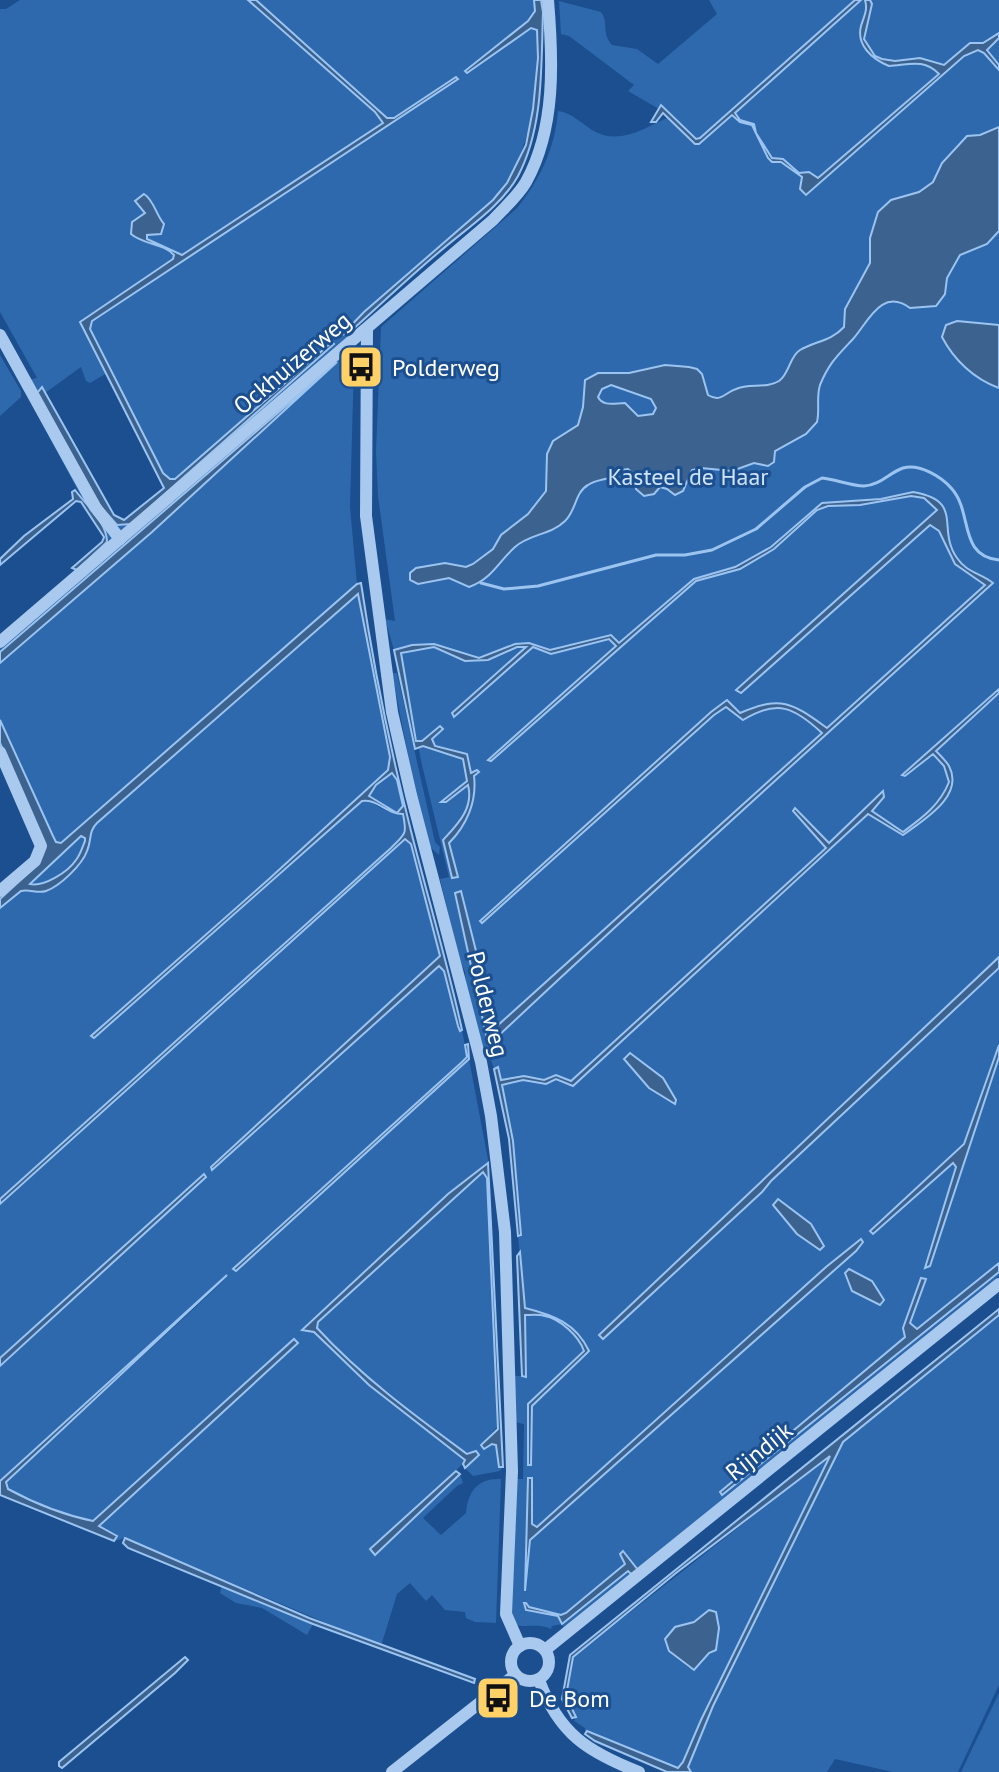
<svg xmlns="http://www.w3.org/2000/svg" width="999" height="1772" font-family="'PT Sans',sans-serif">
<rect width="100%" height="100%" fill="#1b4f8f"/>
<g fill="#2e69ad" fill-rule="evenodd">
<path d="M20,0H248L383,120L381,125L182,255L147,239L156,214L153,202L137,204L145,212L138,240L166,248L174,256L173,259L80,322L107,373L90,383L86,381L81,367L45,393L41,387L117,525L164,495L332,342L175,479H170L163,473L90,329L92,321L457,79L456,77L394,118H387L256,0H534L535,11L528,21L465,73L531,28L537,30C539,91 533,152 493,200L344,336L355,327L350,507L357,584L60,843L56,842L53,836L0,720V663L152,532L336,363L0,652V637L107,542V534L81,496L0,345V327L29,380L37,378L0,312V9H6Z"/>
<path d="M709,0H999V1276L638,1570L629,1560L559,1619L628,1571L631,1574L565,1629L562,1624L552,1626L551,1629C536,1623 528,1628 515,1625L511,1608L515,1479H523L524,1424L515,1422L513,1376H526L524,1315L533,1310L525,1308L518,1236L521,1234L513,1141L502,1085L506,1079L501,1080L498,1067L494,1069L489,1054L483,1057L466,989L465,972L459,958L440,879L449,877L422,765L400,654L394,650L385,619L395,621L378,496L376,451L381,327L517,208C540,180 555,148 558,111C572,113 581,123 592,130C619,147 646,127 671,116L628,91L634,85L569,36L561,34L559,1L601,12C609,22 601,33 612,45L637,49L658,64L717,14Z"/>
<path d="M0,355L21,391V397L0,416Z"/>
<path d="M358,593L393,766L364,794C371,805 391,815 403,814L459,1013L467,1057L234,1269L236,1271L469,1059L489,1165L485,1164L448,1194L302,1330L314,1332L369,1385L466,1461L371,1549L375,1554L460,1474L463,1483L457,1486L423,1518L441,1535L466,1513C468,1491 478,1478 501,1479L496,1623L475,1622L466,1618L465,1612L445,1610L432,1595L426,1601L410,1583L397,1594L381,1646L125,1538L114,1541L117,1536L99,1526L297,1344L266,1363L93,1521L61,1512L8,1489L6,1482L228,1277L0,1481V1366L206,1177L203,1175L0,1358V908L21,891L34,892L53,887L83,859L90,830L97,823Z"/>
<path d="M392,673H397L435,842L440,847L439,855L430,847L416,796Z"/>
<path d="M392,773L397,780L403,806L397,813L369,796L382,779Z"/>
<path d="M81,836L85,837V841C82,848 80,855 76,860C68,872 43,888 30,883Z"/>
<path d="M483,1171L487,1178L498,1426L481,1445H496L499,1467H503L500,1471L473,1476L465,1468L479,1456C443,1451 345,1357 317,1329L318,1322Z"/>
<path d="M999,1315V1685L958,1772H893L835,1759L827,1772H691L688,1767L713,1706L843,1442Z"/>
<path d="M831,1455L701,1720L683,1763L678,1768L588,1731L585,1734V1728L574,1721L576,1717L566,1696L573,1657ZM700,1616L719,1628L716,1650L689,1668L672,1654L670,1633C678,1624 691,1626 700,1616Z"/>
<path d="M222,1585L313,1624L307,1635L262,1608L236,1603L220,1593Z"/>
<path d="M999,1693V1772H961Z"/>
</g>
<g fill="#3c6290" stroke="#9cc4f0" stroke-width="2" fill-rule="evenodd">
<path d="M248,0H256L387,118H394L456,77L458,79L92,321L90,329L163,473L170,479H175L332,342L334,344L131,524L117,525L101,507L37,393L42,387L114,515L124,520L164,488L80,322L173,259L174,255C163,243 144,245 131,234L132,222L145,213L135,201L144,194C154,200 156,215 164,224L161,234L147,235V239L182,255L383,123L375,112Z"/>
<path d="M534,0H541L543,12C541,66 544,127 518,176C501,207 464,230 438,253C408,278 380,305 351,331L342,335L364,312L493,200L507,183L526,145L533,109L538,58L537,30L531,28L467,73L465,71L528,21L535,11Z"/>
<path d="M855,0H861L735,113L740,120L754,124L756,133L772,158L783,159L799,173L809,172L818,178L939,74C924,58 908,65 889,66C872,59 856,45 861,26C864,16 868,10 865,0H870L872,4L864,39L875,56L882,59L895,61L920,58L944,65L970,43H983L999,33V38L987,50L999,65V70L984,53L978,50L964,56L806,195L800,189L802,177L781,162H772L768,158L752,125L740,122L732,115L699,144H695L663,113L656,122H651L661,105L696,139L700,138Z"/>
<path d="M999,127V231L987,244L960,255L947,278L945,294L936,306L910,308C882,287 868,322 853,339C838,355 829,363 820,385C816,398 820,409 817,422L806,434L775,451L774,462L768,466L754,463L732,471L701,468L692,470L683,491L675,495L667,489L660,487L654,494L644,496L636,489V476L628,469L621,470C611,482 600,477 588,485C575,492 576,511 565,521C551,535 529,534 515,547C498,562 492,579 469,587L449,578L418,584L410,580V573L416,568L445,563L466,567L473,564L493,549L501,535L528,514L546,491L547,454L553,441L578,425L583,407L585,380L598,373H629L665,365L689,367L697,369L702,374L708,395C721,403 724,393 736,389C749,383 766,389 779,381C790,373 789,357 800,350C816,341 831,341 844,327L845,309L870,263V238L878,212L891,200L919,192L933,182L942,163L967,136L980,135ZM611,385L651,399L656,408L653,414L638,416L625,403C615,403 603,407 598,397L602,389Z"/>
<path d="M957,321L999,325V388C974,379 954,360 942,337L946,325Z"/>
<path d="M337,362L152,532L0,663V652Z"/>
<path d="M75,490C85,504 107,522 107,542L77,570L72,568L102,542L104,537L81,502L76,501L0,565V559L24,536L73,499L72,492Z"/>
<path d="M913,492C965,501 936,528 957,558C967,573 981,573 993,583C826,735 657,886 493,1041V1046L489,1048L455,893L461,891L494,1023L497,1026L822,733C794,707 777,699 743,720L726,707L714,715L482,923L480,921L711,712L727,700L740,713C782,695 792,703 827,728L985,585L955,564L939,531L930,525L741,693L736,690L937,510L924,498L911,496L860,505L828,506L817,510L774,549L740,569L696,581L491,761L488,760L616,646L609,639L551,654L533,647L454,717L452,713L526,647H517L488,660L465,661L434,647L401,653L416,741H422L440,726L443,729L432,739L435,746L467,754L471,773L477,770L479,772L474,776C477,801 467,825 449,843L458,877L452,878L443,840C458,824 474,808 468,785L446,802H441L467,781L463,759L423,746L415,749L394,650L412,645L434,644L479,658L515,644L529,643L550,650L611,635L619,643L694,579L735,567L771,547L822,503L881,499Z"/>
<path d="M361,583C373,664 389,743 409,823C426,892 447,960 462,1030L460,1031L458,1026L444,971L439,966L212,1170L211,1167L440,956L411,844L405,839L0,1204V1199L391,848C406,833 407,834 403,814C388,815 376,798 362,801L94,1038L91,1036L269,879L388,770L390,757L358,594L97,823C88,832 92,840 87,851C82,865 60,886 46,891C38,894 30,889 21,891L0,908V899L39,863L43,841L0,743V720L53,836L56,842L61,843L357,584ZM392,773L397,780L403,806L397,813L369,796L376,785ZM81,836L85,838V841C82,848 80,855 76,860C68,872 44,887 30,884Z"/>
<path d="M999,689V693L936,751C940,755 946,761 949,766C965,796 923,820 903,835L868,814L573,1086L556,1079L546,1084L523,1080L502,1085L513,1141L521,1235L518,1236L509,1139L494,1069L498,1067L501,1080L524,1076L544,1080L556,1075L571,1081L826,848L793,811L795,808L829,843L883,791L884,797L872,811L903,832C922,818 940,805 949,782L944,766L933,754L905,776L902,775Z"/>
<path d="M999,957V968L771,1181L762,1192L603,1339L599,1335Z"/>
<path d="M468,1044L469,1059L236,1271L233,1269L462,1062L467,1057L465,1045Z"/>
<path d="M999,1045V1057L930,1266L925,1268L956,1167L953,1163L873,1234L870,1231L964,1144Z"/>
<path d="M630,1053L663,1078L676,1100L675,1104L649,1088L624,1059Z"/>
<path d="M488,1163L503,1467H499L496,1445L492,1444L484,1449L481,1445L498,1429L487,1178L483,1172L318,1322L317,1328C362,1377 414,1415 467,1454L476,1451L479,1455L465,1468L463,1464L465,1460L369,1385L314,1332L302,1330L448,1194Z"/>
<path d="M204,1174L206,1177L0,1366V1358Z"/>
<path d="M778,1199L811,1224L824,1246L820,1250L797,1234L773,1205Z"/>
<path d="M861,1239L863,1242L856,1251L530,1540L525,1591L528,1478H532V1524L537,1527L826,1267Z"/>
<path d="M520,1252L525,1308C553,1315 576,1323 589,1351L532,1406L531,1465H528V1404L584,1351C579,1336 560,1319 545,1316C539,1314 531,1315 525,1315L526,1377L522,1376L517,1256Z"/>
<path d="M999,1263V1272L722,1495L720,1492L905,1337L903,1328L921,1278L926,1279L910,1323L917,1329Z"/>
<path d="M849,1269L872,1281L884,1300L880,1305L852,1291L845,1273Z"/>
<path d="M227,1275L6,1482L8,1489C34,1503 64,1515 93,1521L294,1339L298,1343L99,1526L117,1536L114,1541L0,1495V1481Z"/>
<path d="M999,1309V1315L843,1442L713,1706L688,1767L691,1772H667L595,1741L585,1734L587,1731L678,1768L683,1762L701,1720L830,1456L676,1573L573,1657L566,1696L576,1717L572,1718L562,1699L570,1655Z"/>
<path d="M456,1471L460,1474L375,1555L370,1549Z"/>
<path d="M125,1538L309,1618L475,1679L474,1683L313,1624L128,1548L123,1543Z"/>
<path d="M623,1551L638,1570L631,1574L628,1571L562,1624L558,1616L526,1610L524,1603H526L529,1607L561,1615L566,1613L625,1564L620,1554Z"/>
<path d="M709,1610L716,1612L719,1628L716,1650L709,1653L694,1670L669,1651L665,1639L675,1627L694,1622Z"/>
<path d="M185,1657L188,1660L175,1673L62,1768L59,1766V1762Z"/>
</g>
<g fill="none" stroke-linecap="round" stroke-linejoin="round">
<path stroke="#9cc4f0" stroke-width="3" d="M481,583L504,589L538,586L656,555H685L712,550L756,529L805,487L822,478C835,479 850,486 864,486C880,485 889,473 903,468C919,463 942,477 952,489C973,513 958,556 999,560"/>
<g stroke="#a9c9ee" stroke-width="12">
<path d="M367,329L366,516L392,712L411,795L481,1062L491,1116L505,1232L512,1471L506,1614L520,1646"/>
<path d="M0,335L95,507L120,539L493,220C504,208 518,196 526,182C556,128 553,60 548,0"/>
<path d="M0,642L120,539"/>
<path d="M0,752L41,846L35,861L0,891"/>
<circle cx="530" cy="1662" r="19"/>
<path d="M545,1650L999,1284"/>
<path d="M539,1680C559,1734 588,1752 639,1772"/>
<path d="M392,1772L515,1675"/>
</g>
</g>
<defs>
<g id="bus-square" transform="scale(2.3)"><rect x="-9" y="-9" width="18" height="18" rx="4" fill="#ffd166" stroke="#1b4f8f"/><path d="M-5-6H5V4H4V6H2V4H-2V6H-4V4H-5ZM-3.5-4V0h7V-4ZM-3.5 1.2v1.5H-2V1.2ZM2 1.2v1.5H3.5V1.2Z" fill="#111"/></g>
</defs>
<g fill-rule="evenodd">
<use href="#bus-square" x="361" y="367"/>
<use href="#bus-square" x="498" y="1698"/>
</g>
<g text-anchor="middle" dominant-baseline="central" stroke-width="6" stroke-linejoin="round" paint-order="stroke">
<g font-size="24" fill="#fff" stroke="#1b4f8f">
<text transform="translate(292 363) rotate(-40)">Ockhuizerweg</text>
<text transform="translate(488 1004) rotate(76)">Polderweg</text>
<text transform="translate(759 1451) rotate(-39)">Rijndijk</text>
</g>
<g font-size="24" fill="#fff" stroke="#1b4f8f" text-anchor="start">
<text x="392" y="367">Polderweg</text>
<text x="529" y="1698">De Bom</text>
</g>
<g font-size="24" fill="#cfe3fa" stroke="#1b4f8f">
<text x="688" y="476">Kasteel de Haar</text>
</g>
</g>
</svg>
